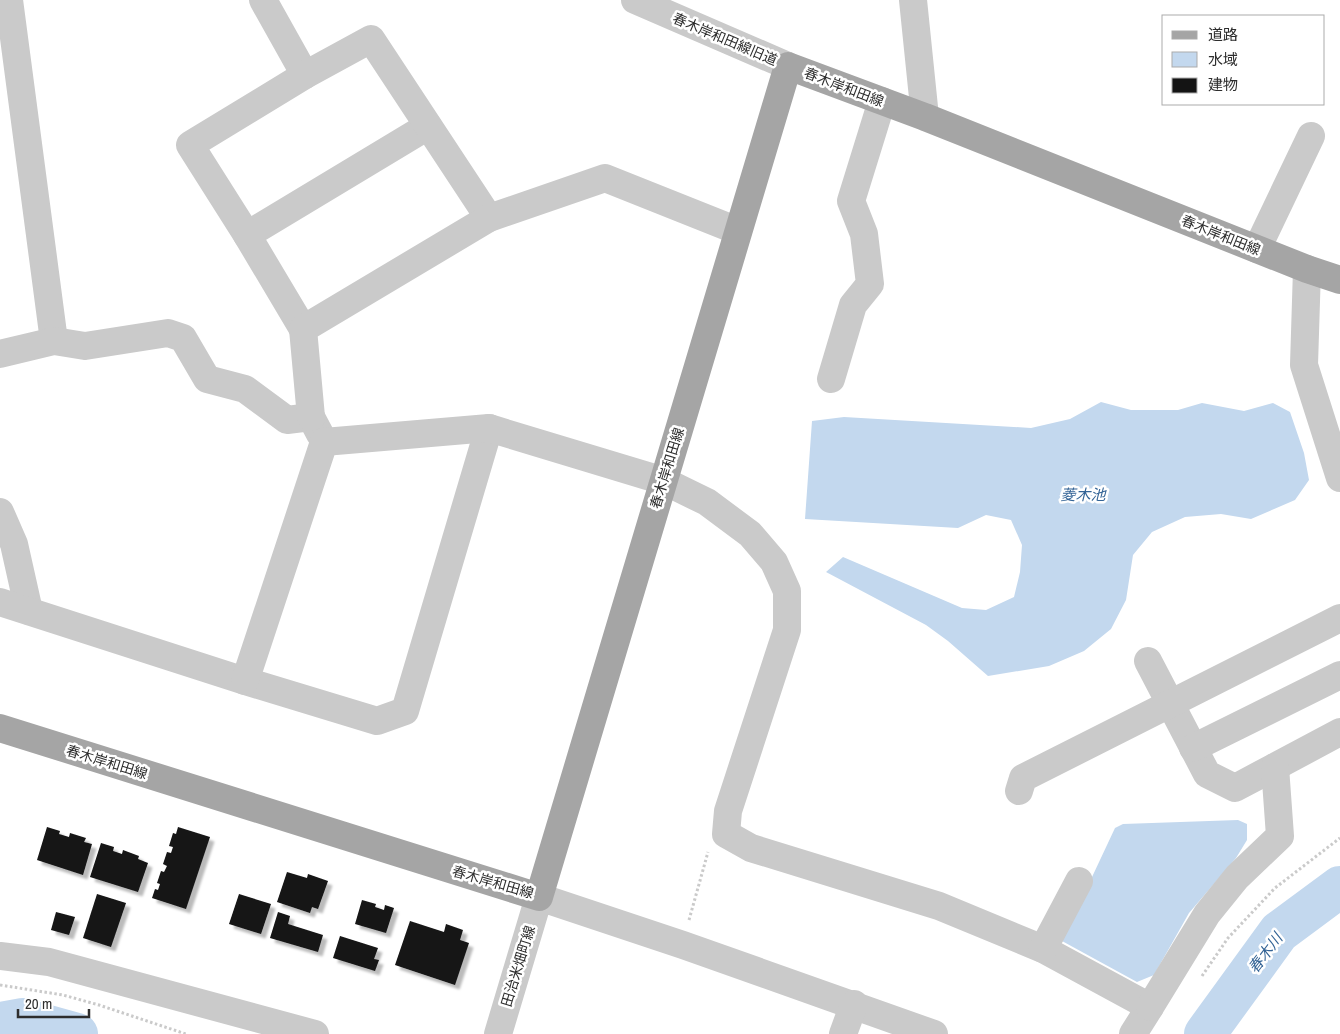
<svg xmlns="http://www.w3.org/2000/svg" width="1340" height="1034" font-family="'Archivo Narrow','Noto Sans JP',sans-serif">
<defs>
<filter id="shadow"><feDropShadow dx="4.5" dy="4.5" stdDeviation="1" flood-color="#0004"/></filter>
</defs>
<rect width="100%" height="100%" fill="#fff"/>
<g fill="#c3d8ee">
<path d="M1101,402L1131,410H1178L1202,403L1244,411L1273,403L1290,412L1304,453L1309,480L1295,500L1251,519L1221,514L1185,517L1152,532L1133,555L1126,600L1111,629L1084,651L1049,666L988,676L948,641L926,625L826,572L843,557L962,608L986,610L1014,597L1020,572L1022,545L1011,520L986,515L958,528L805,519L812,421L844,417L1031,428L1070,419Z"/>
<path d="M1238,820L1247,824V840L1236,858L1189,913L1154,975L1137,982L1062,941L1115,828L1123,824Z"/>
</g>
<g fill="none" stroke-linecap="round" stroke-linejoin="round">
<g stroke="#c3d8ee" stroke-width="42">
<path d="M0,1023L23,1019L77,1034"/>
<path d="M1205,1034L1279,932L1340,887"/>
</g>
</g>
<g fill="#141414" filter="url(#shadow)">
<path d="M47,827L60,831L59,834L69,837L70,833L86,838L84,842L92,844L83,875L37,860Z"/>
<path d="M178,827L210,837L186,909L152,898L155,889L158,890L160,884L157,883L161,871L164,872L167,866L163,864L167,852L171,853L173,847L169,846L173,833L176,834Z"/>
<path d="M101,843L114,847L113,851L122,854L123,850L139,856L138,859L148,863L138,892L90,877Z"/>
<path d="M287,872L307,878L308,874L328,881L318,909L312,907L310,913L277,902Z"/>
<path d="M97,894L126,903L111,947L83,938Z"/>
<path d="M239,894L271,904L261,934L229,924Z"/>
<path d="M362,900L376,904L375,907L384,910L385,905L394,908L386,933L355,924Z"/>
<path d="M56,912L75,917L69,935L51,930Z"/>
<path d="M278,912L290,916L288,924L323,935L318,952L270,938Z"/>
<path d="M410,921L444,932L446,924L463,930L460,940L469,943L455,985L395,965Z"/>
<path d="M340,936L378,948L374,959L379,960L375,971L333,958Z"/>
</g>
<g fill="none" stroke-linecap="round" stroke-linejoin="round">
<g stroke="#cacaca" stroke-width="3" stroke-dasharray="2.5 2.5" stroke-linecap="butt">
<path d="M689,920L708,852"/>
<path d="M1202,976L1228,938L1275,888L1340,838"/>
<path d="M0,985L63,995L99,1005L186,1034"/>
</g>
<g stroke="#cacaca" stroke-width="28">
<path d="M9,0L54,341"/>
<path d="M263,0L305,75"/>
<path d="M635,0L788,66"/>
<path d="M913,0L925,117"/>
<path d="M247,235L428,126"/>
<path d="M1257,249L1311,136"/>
<path d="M1307,269L1304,365L1340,478"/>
<path d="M303,329L247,235L190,145L305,75L371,39L489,218"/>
<path d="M0,354L54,341L85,346L168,333L183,338L207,379L245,389L287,420L311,417L320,434"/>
<path d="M831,379L853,305L870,284L864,234L851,201L882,101"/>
<path d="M311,417L303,329L489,218L605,178L738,231"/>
<path d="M0,512L14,544L29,611"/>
<path d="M0,602L245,681L377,721L405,711L489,428"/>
<path d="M1148,661L1207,774L1235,788L1340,732"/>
<path d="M245,681L324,442L489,428L664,481L707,502L750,534L774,562L787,591V630L728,811L726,834L751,848L939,906L1043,949L1150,1007L1133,1034"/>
<path d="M1193,748L1340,675"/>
<path d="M1019,791L1023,778L1340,618"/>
<path d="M1043,949L1079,881"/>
<path d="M0,956L49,962L315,1034"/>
<path d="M1150,1007L1207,914L1237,877L1280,836L1275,767"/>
<path d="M498,1034L539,897L683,945L934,1034"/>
<path d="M843,1034L854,1004"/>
</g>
<path stroke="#a5a5a5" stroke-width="28" d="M0,728L539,897L788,66L925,117L1307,269L1340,280"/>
</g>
<g text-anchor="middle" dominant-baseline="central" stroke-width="5" stroke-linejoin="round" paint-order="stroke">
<g font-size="14" fill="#2d2d2d" stroke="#fff">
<text transform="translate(725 39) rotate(23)">春木岸和田線旧道</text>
<text transform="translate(844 87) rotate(21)">春木岸和田線</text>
<text transform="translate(1221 235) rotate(22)">春木岸和田線</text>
<text transform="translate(667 468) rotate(-73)">春木岸和田線</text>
<text transform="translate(107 762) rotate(17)">春木岸和田線</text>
<text transform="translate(493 882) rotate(16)">春木岸和田線</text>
<text transform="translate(518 966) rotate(-73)">田治米畑町線</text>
</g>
<g font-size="15" font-style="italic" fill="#346496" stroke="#fff">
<text x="1083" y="494">菱木池</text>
<text transform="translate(1265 953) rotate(-53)">春木川</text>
</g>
</g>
<rect x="1162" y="15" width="162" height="90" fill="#ffffff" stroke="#ababab"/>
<rect x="1172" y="31" width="25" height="8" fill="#a5a5a5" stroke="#ababab"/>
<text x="1208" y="40" font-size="15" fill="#2d2d2d">道路</text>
<rect x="1172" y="52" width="25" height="15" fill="#c3d8ee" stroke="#ababab"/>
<text x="1208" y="65" font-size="15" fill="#2d2d2d">水域</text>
<rect x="1172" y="78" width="25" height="15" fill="#141414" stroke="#ababab"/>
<text x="1208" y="90" font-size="15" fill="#2d2d2d">建物</text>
<path d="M18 1009v8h71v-8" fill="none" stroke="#2d2d2d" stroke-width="2.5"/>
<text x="25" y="1009" font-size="15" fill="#2d2d2d" stroke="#ffffff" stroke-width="4" paint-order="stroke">20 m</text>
</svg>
